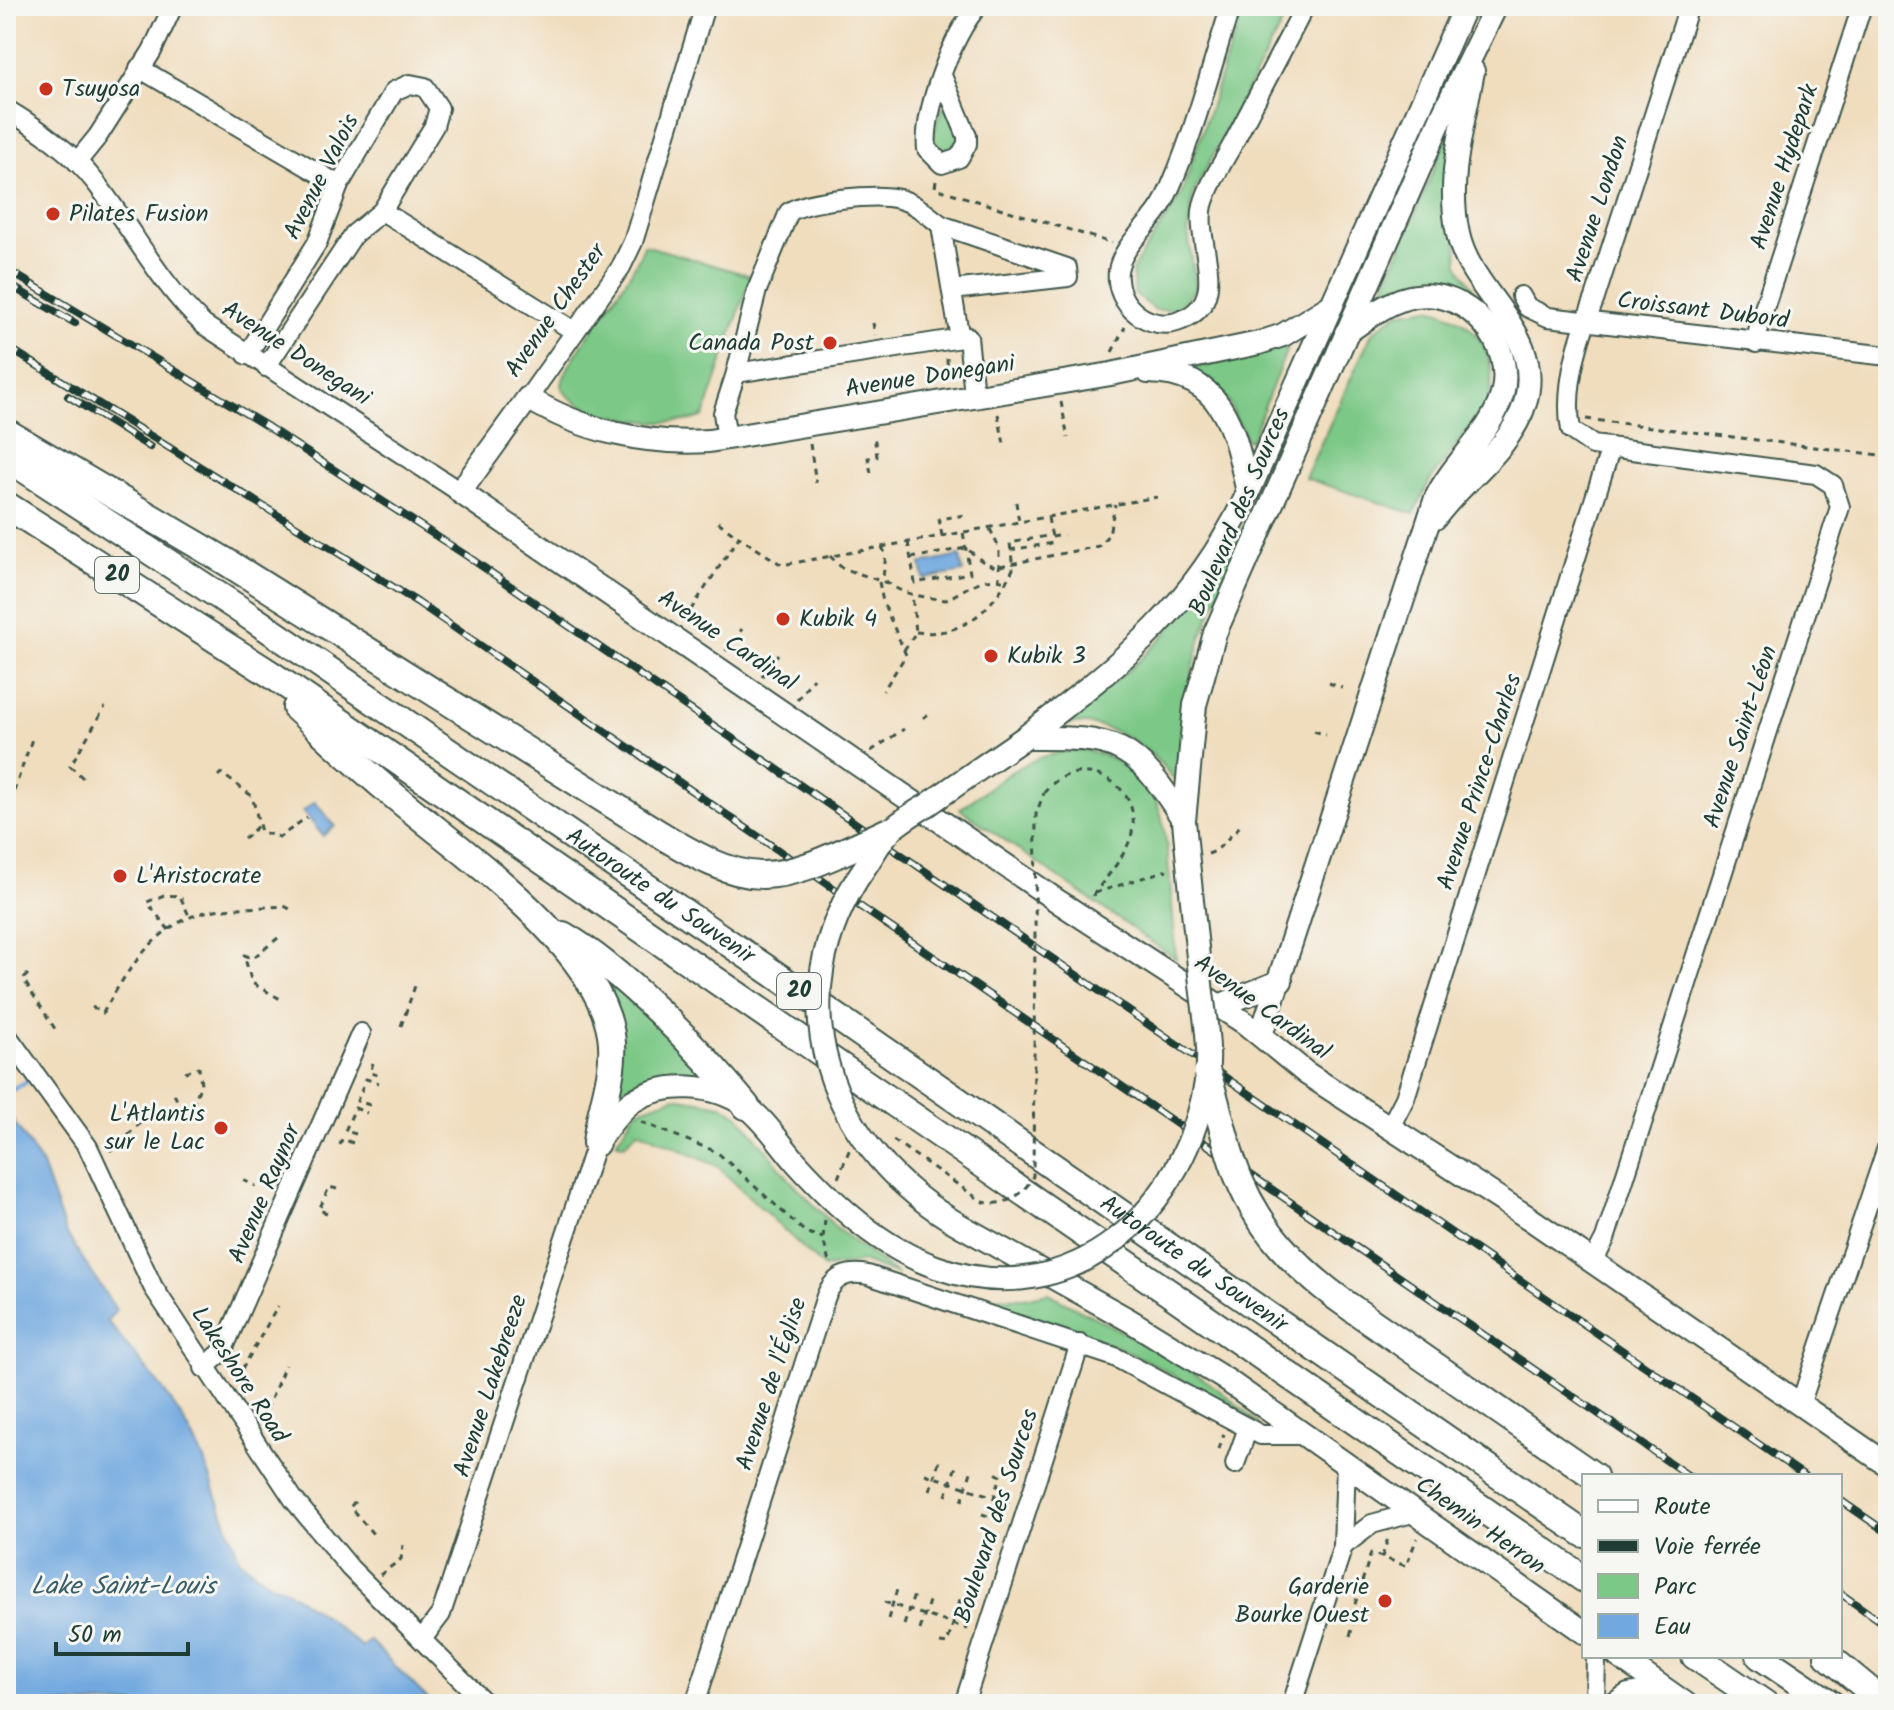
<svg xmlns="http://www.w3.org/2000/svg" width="1894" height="1710" font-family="Kalam,sans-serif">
<rect width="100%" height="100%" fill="#f6f6f2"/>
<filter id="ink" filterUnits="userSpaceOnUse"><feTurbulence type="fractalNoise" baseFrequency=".0125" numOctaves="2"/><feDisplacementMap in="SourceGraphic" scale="16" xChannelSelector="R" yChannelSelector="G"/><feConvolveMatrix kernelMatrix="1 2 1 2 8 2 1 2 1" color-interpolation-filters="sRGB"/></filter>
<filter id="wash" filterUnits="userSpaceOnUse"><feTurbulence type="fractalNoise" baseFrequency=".006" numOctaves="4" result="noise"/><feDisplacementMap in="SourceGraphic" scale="32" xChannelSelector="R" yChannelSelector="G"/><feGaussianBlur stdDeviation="1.8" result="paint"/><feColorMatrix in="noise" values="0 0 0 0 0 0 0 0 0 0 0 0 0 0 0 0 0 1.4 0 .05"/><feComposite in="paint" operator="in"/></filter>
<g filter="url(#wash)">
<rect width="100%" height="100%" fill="#f0ddbe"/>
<g fill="#7cc886" stroke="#4e825d" stroke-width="2">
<path d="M1244,6H1291L1193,194L1188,233L1196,288L1177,309L1156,310L1135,295L1132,270L1181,195Z"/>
<path d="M942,107H945L961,137L950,152L937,148L933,136Z"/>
<path d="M1454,121L1458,264L1482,303L1479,305C1455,279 1419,277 1387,290L1384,287Z"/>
<path d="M644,245L751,276L704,416C676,430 575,419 562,387C562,360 631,286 644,245Z"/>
<path d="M1429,308C1475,318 1501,355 1488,402L1429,482L1414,514L1305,478L1372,333L1397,313Z"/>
<path d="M1283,347L1287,349L1251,440H1247L1227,399L1186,370Z"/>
<path d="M1261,492L1201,637L1189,685L1177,778H1173C1146,744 1111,720 1065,724L1064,720C1152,661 1215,587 1261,492Z"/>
<path d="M1087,750C1157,769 1164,806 1169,871C1172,900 1174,930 1176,959L960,809C1007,776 1027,751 1087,750Z"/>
<path d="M613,983L712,1075C666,1070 648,1066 613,1099L605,990Z"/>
<path d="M675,1097L722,1105L739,1116L791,1181L836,1228L898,1275L864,1262L824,1268L717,1166L638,1131L624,1145L616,1142L636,1111Z"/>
<path d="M1048,1293C1120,1332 1202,1366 1259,1425L1153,1364L1117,1347L972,1297L1024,1298Z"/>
</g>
<g fill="#71a8df" stroke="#48728a" stroke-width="2">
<path d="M960,556L963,572L924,579L921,564Z"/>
<path d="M315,802L335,826L323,836L303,811Z"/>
<path d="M6,1110L41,1163L66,1233L116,1310L107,1321L163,1389L187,1426L203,1458L240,1560L270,1584L283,1588L327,1618L362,1647L369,1640L433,1704H6Z"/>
</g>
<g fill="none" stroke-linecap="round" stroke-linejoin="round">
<path stroke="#71a8df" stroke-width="5" d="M6,1093L26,1082"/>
</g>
</g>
<g filter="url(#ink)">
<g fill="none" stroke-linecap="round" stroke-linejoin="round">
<g stroke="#3e5549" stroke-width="22">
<g id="minor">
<path d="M1231,6C1210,70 1193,140 1164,201C1152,225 1122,244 1118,271C1114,306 1151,334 1182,320C1232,299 1194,243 1203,205C1209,183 1224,161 1235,140C1258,95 1282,51 1305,6"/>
<path d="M139,68L339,185"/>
<path d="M943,78L967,136V144L959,158L942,164L927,149C923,112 953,33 978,6"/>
<path d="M6,109C39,129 72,152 96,183C133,230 160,284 204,325L460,492"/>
<path d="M77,162L98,136L152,51L173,6"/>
<path d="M382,211L574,331"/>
<path d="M952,290L1068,277L1067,268L941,225C947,263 953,300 960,338"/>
<path d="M1521,296L1527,307L1548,317L1888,356"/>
<path d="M1756,343L1760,321L1862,6"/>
<path d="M247,355L317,243L339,185L394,91L410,84L425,87L439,108L434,126L382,211L354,234L266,367"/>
<path d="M736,373L757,290L789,212C808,200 876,193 899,199C915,203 928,215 941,225"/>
<path d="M528,398L621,267L633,242L705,6"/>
<path d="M727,438L723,413L736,373L968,337L974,395"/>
<path d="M6,1034L88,1147L153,1287L294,1500L350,1568L486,1704"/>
<path d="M1389,1129L1405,1098L1611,447"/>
<path d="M1593,1262L1605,1239L1840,507L1833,485L1816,474L1593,445L1571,430C1563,387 1579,337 1595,298L1689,6"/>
<path d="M204,1368L222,1352L361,1033"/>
<path d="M1800,1405L1888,1145"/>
<path d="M1235,1464L1248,1428"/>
<path d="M1343,1546L1372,1524L1416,1512"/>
<path d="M422,1639L441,1614L596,1143"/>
<path d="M695,1704L826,1296C834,1276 848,1271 868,1275L1115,1357L1261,1435H1306"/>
<path d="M964,1704L1080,1344"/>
<path d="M1292,1704L1343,1546L1346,1463"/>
<path d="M1595,1704L1596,1656"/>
<path d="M1611,1704L1628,1693L1662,1687"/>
</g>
</g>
<g stroke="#3e5549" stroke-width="26">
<g id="major">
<path d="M1332,305L1283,335L1259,343L1111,374L709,441C646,445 582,431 528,398L460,492L1059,902L1245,1023L1306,1073L1529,1218L1888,1465"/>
<path d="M1148,372C1225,373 1235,432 1248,493"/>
<path d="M1435,518C1463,479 1510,451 1525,403C1546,332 1471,296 1458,234C1446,178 1463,127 1473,71"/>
<path d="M1024,738C1122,662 1193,609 1248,493L1465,6"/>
<path d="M1024,738C1117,737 1133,740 1184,821"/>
<path d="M1184,821L1195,705L1215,633L1444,112L1496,6"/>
<path d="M1219,1006L1281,981"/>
<path d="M1261,1035L1436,498C1453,462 1491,434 1502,395C1516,344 1468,288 1416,296C1390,299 1367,319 1346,333"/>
<path d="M596,1143C607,1129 618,1111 633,1101C666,1080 715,1084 746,1106C765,1120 781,1145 796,1162"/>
<path d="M963,1227L1129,1320L1225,1379L1584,1632"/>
<path d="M1618,1656L1686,1704"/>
</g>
</g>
<g stroke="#3e5549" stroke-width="30">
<g id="highway">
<path d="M6,432L225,561L645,825"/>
<path id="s1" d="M6,457L236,607L792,986L1584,1534"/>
<path d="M6,505L272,675L424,779L1584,1579"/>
<path d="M296,708C328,737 359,767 392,794C459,850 596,944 611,1034C617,1072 600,1106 596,1143"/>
<path d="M563,935C622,969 702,1052 746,1106"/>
<path d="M1353,1309L1594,1476"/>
<path d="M1695,1656L1765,1704"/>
<path d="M1760,1656L1831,1704"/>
<path d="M1828,1656L1886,1704"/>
</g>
</g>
<g stroke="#3e5549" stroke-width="3" stroke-dasharray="6 6" stroke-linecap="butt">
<path d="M936,181L935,188L1112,243"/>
<path d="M873,323L875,335"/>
<path d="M1112,352L1125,327"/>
<path d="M947,358L948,382"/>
<path d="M1061,402L1068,438"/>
<path d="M998,414L1005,449"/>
<path d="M1586,419L1888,456"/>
<path d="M810,444L816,483"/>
<path d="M871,473L868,458L877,457L874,434"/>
<path d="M1016,502L1019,522"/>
<path d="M1048,518L1052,537"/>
<path d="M718,522L739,537"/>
<path d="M990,529L999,548V579"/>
<path d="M942,536L939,519L965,515"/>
<path d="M1052,537L1064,535"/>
<path d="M908,542L915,583L970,573L963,532"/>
<path d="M882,547L886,555L883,577C895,595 926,597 946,600C965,590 982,574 1006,581"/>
<path d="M1010,550L1053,543"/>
<path d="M830,556L842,568L887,583"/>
<path d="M911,558L966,548L982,561L995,567L1099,546L1109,534L1115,505"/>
<path d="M879,582L883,602L906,655L883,691"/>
<path d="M684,620L739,537L782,565L1157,497"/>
<path d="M916,632C963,638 993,609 1013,569L1010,543L1052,535"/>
<path d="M904,650L916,632L912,594"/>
<path d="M726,651L742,629"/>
<path d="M762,676L778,654"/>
<path d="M1329,683L1342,688"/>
<path d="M797,700L813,678"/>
<path d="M923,718L930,713"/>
<path d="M1314,731L1326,735"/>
<path d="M871,751L904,729"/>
<path d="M218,776L221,773L252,796L261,832L280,837L307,817"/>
<path d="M83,778L70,766L105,707"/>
<path d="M1044,793C1072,753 1137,776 1133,826C1131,853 1104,878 1090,900"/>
<path d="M6,814L32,739"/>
<path d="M244,839L259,825"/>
<path d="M1208,854L1216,851L1241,825"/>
<path d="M1095,893L1167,870"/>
<path d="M169,930L147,902L164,895L180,896L190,918"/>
<path d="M278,938L253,958L244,955L252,983L284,1001"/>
<path d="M28,974L23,979L57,1032"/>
<path d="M92,1007L103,1013C128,968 159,919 215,910C237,907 262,908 284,906L294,911"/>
<path d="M401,1026L415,986"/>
<path d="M373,1063L370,1073L382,1076"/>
<path d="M185,1072L199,1068L201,1084L191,1110"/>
<path d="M174,1094L178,1102"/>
<path d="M370,1105L357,1101L366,1079L379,1083"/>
<path d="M641,1122L717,1152L805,1232L823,1238"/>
<path d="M356,1134L345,1131L355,1108L367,1113"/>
<path d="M340,1145L342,1139L353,1143"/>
<path d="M110,1151L145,1119L173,1115"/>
<path d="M838,1178L850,1148"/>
<path d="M243,1180L256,1186"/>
<path d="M327,1213L319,1210L329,1187L337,1189"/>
<path d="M825,1220L823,1238L829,1263"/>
<path d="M236,1380L278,1306"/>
<path d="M262,1421L285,1365"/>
<path d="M1219,1449L1224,1434"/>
<path d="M925,1474L1009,1502"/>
<path d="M930,1490L939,1461"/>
<path d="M946,1496L956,1466"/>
<path d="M962,1501L971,1472"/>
<path d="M355,1502L350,1507L373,1534"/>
<path d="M982,1514L988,1516L1001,1476L995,1473"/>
<path d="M1382,1557L1388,1538"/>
<path d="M380,1575L401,1559L403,1545"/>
<path d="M884,1602L968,1629"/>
<path d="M1355,1618L1359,1608L1366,1610"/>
<path d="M888,1619L898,1586"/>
<path d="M904,1625L915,1592"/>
<path d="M920,1630L930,1598"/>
<path d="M1350,1636L1355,1618L1351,1617L1371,1553L1406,1566L1417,1538"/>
<path d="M940,1643L947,1644L960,1601L954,1599"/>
</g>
<use href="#minor" stroke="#fff" stroke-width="18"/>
<use href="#major" stroke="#fff" stroke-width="22"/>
<use href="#highway" stroke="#fff" stroke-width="26"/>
<g stroke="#1f3d34" stroke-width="8">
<g id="rail">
<path d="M6,269L268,427L467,556L1805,1476"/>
<path d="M6,283L75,323"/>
<path d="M6,346L417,602L1689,1476"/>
<path d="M68,396L150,447"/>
<path d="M1840,1500L1888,1533"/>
<path d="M1840,1593L1888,1627"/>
</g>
</g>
<use href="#rail" stroke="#f6f6f2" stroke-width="5" stroke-dasharray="15" stroke-linecap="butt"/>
<g stroke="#3e5549" stroke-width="26" stroke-linecap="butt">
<g id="major-bridge">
<path d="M796,1162C835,1205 880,1247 936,1267C1074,1317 1189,1207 1207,1075C1211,1047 1204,1013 1201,984C1195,930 1189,875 1184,821"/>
<path d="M963,1227C829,1151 772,1001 865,867C873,856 880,841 889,832C900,821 916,812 929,804C960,782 992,760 1024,738"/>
</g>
</g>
<g stroke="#3e5549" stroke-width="30" stroke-linecap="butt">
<g id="highway-bridge">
<path d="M645,825C759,897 772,884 889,831"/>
<path d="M1207,1073C1217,1103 1223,1134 1233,1163C1254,1227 1299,1272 1353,1309"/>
</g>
</g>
<path stroke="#3e5549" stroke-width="3" stroke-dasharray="6 6" stroke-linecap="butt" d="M893,1140L983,1202C1005,1207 1023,1196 1033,1176L1036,814L1044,793"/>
<use href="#major-bridge" stroke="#fff" stroke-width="22"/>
<use href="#highway-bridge" stroke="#fff" stroke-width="26"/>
</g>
</g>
<g fill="#c8321e" stroke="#f6f6f2" stroke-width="3">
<circle cx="46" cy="89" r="8"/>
<circle cx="53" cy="214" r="8"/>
<circle cx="830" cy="343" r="8"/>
<circle cx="783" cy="619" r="8"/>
<circle cx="991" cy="656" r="8"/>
<circle cx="120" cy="876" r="8"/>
<circle cx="221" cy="1128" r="8"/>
<circle cx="1385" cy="1601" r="8"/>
</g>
<g text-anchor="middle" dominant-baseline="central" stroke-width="6" stroke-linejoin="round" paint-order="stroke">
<g fill="#f6f6f2" stroke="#60746d" stroke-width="2">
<rect x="95" y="557" width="44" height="36" rx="6"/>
<rect x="777" y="973" width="44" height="36" rx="6"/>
</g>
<g font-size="22" font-weight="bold" fill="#1f3d34">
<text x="117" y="575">20</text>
<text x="799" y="991">20</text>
</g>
<g font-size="24" fill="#1f3d34" stroke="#f6f6f2" text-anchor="start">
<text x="62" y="89">Tsuyosa</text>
<text x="69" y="214">Pilates Fusion</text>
<text x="814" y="343" text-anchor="end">Canada Post</text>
<text x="799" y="619">Kubik 4</text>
<text x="1007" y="656">Kubik 3</text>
<text x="136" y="876">L'Aristocrate</text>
<text x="205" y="1114" text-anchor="end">L'Atlantis<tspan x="205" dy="28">sur le Lac</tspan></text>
<text x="1369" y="1587" text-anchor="end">Garderie<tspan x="1369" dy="28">Bourke Ouest</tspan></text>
</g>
<g font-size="24" fill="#1f3d34" stroke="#f6f6f2">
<text transform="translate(1785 167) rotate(-72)">Avenue Hydepark</text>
<text transform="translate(322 177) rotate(-63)">Avenue Valois</text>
<text transform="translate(1598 209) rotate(-72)">Avenue London</text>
<text transform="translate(556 311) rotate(-55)">Avenue Chester</text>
<text transform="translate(1703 311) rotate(7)">Croissant Dubord</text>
<text transform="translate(296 354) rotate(33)">Avenue Donegani</text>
<text transform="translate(930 377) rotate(-9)">Avenue Donegani</text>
<text transform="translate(1240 512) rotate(-67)">Boulevard des Sources</text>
<text transform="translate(727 641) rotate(34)">Avenue Cardinal</text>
<text transform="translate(1741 737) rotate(-72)">Avenue Saint-Léon</text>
<text transform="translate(1480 782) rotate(-72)">Avenue Prince-Charles</text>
<text stroke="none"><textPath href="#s1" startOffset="788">Autoroute du Souvenir</textPath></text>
<text transform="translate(1262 1008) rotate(36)">Avenue Cardinal</text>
<text transform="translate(265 1194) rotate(-67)">Avenue Raynor</text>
<text stroke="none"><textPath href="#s1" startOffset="1436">Autoroute du Souvenir</textPath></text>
<text transform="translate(239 1375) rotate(57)">Lakeshore Road</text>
<text transform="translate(772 1384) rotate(-72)">Avenue de l'Église</text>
<text transform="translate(491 1386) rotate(-72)">Avenue Lakebreeze</text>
<text transform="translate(997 1516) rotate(-72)">Boulevard des Sources</text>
<text transform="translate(1480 1526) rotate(35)">Chemin Herron</text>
</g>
<g font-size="26" font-style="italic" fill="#385d67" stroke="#f6f6f2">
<text x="123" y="1587">Lake Saint-Louis</text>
</g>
</g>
<rect width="1894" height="1710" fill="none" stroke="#f6f6f2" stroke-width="32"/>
<rect x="1582" y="1474" width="260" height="184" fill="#f6f6f2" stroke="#a0aca6" stroke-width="2"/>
<rect x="1598" y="1500" width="40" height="12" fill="#ffffff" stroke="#a0aca6" stroke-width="2"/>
<text x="1654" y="1514" font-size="24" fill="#1f3d34">Route</text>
<rect x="1598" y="1540" width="40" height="12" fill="#1f3d34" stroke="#a0aca6" stroke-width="2"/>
<text x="1654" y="1554" font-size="24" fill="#1f3d34">Voie ferrée</text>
<rect x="1598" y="1574" width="40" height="24" fill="#7cc886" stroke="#a0aca6" stroke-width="2"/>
<text x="1654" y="1594" font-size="24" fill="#1f3d34">Parc</text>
<rect x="1598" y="1614" width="40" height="24" fill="#71a8df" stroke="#a0aca6" stroke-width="2"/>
<text x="1654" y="1634" font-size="24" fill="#1f3d34">Eau</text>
<path d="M56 1642v12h132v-12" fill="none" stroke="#1f3d34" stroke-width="4"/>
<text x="68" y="1642" font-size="24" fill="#1f3d34" stroke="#f6f6f2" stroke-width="6" paint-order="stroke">50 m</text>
</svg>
